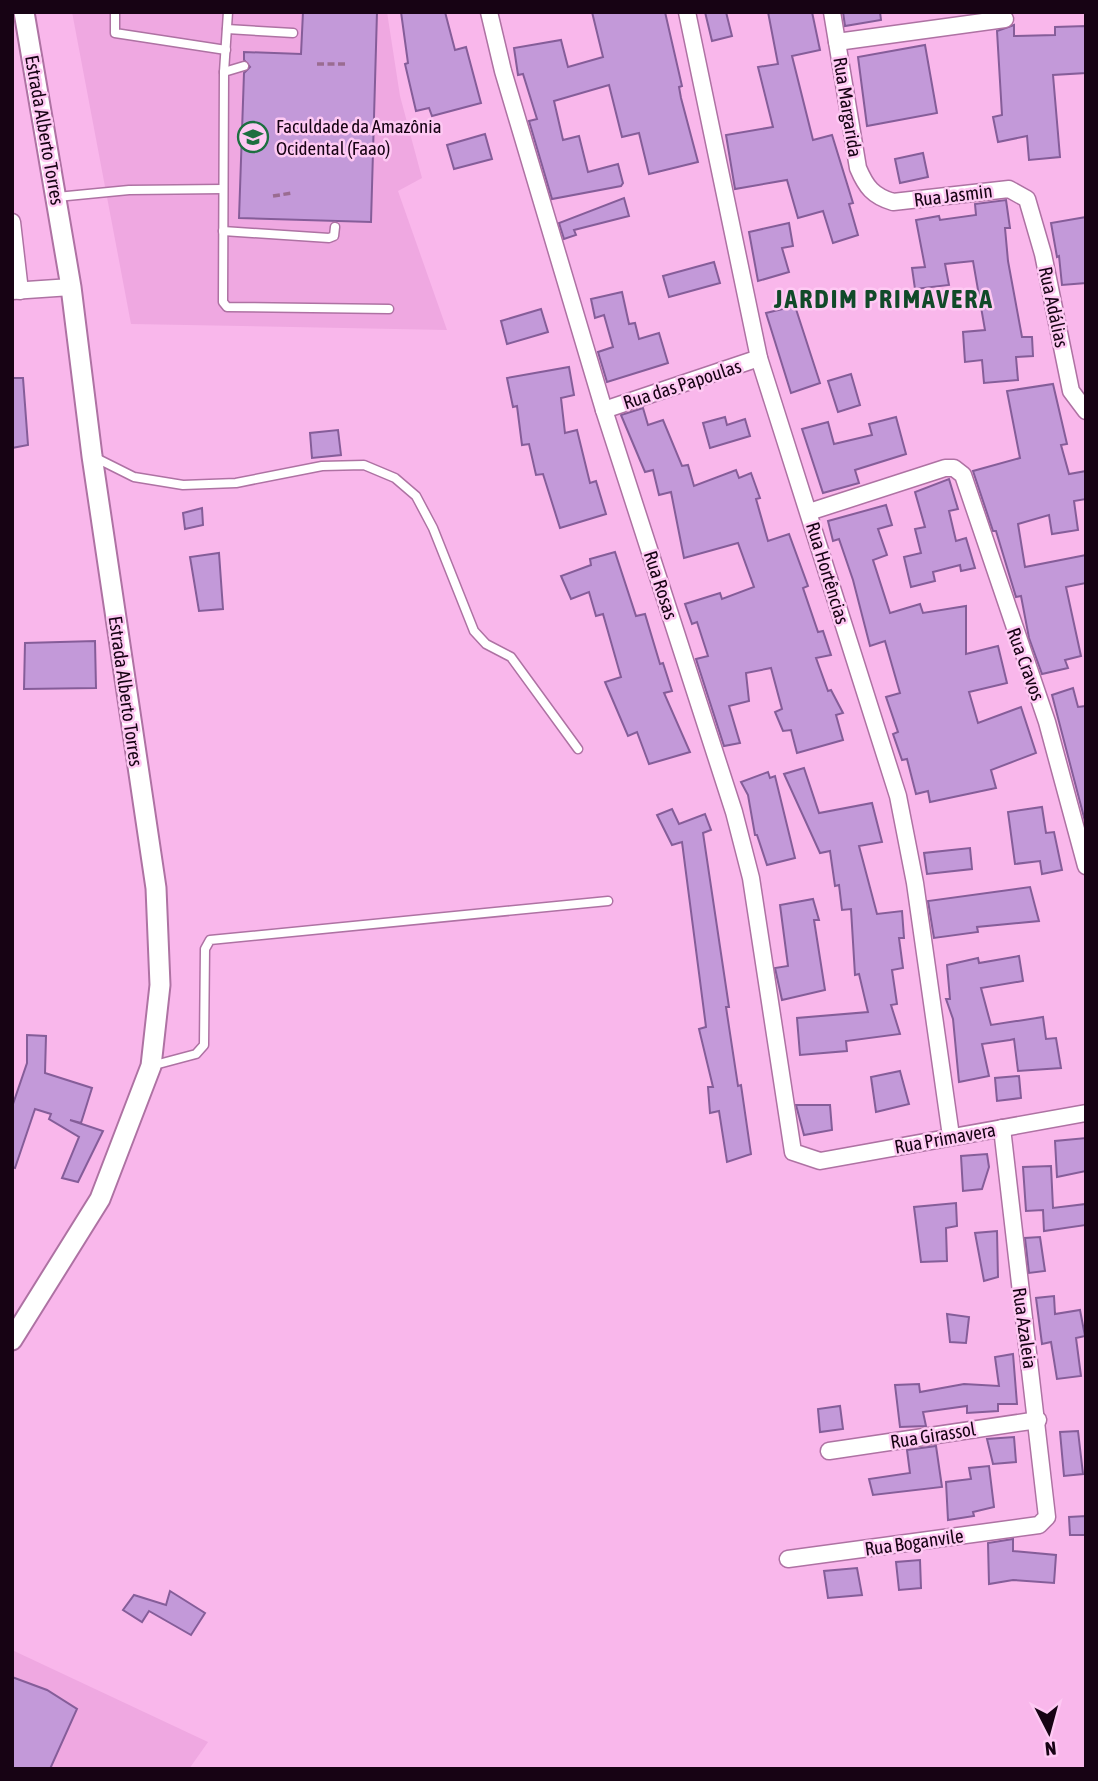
<svg xmlns="http://www.w3.org/2000/svg" width="1098" height="1781" font-family="'Asap Condensed',sans-serif">
<rect width="100%" height="100%" fill="#f9b7eb"/>
<g fill="#efa8e1">
<path d="M72,12H387L400,96L422,178L398,191L447,330L131,324Z"/>
<path d="M12,1650L208,1742L189,1769H12Z"/>
</g>
<g fill="#c399d9" stroke="#855d99" stroke-width="2">
<path d="M303,12H377L371,222L239,218L244,73L250,67L244,60V52L301,54Z"/>
<path d="M401,12H445L455,50L466,47L481,103L432,116L429,108L416,111L405,64L408,63Z"/>
<path d="M592,12H665L682,86L679,87L681,98L698,162L649,174L639,133L622,137L609,85L554,101L563,140L579,136L588,172L618,164L623,183L621,186L552,199L529,121L537,119L523,74L518,75L514,48L561,40L568,67L603,57Z"/>
<path d="M705,12H726L732,36L712,41Z"/>
<path d="M768,12H812L820,50L792,56L813,140L832,135L853,203L849,204L858,235L833,243L823,211L798,218L787,180L735,189L726,135L773,127L758,67L778,64Z"/>
<path d="M843,12H880L881,20L845,26Z"/>
<path d="M1014,25V36L1055,35V27L1086,26V73L1053,75L1060,157L1029,160L1027,136L998,142L993,117L1002,115L997,31Z"/>
<path d="M925,45L937,113L867,126L858,57Z"/>
<path d="M485,134L492,159L454,169L447,145Z"/>
<path d="M923,153L928,177L900,183L895,159Z"/>
<path d="M624,198L629,216L574,230L576,235L564,239L559,223Z"/>
<path d="M1006,200L1010,228H1005L1008,261L1022,337H1032L1033,356L1016,357L1018,380L984,383L982,360L965,362L963,332L985,330L973,261L945,264L949,285L915,289L912,268L925,267L916,220L939,216L940,220L976,215L975,204Z"/>
<path d="M1086,217V283L1062,285L1059,256L1057,257L1051,223Z"/>
<path d="M789,223L793,246L782,248L789,272L758,281L749,232Z"/>
<path d="M714,262L720,283L669,297L663,276Z"/>
<path d="M622,292L629,324L635,323L639,339L659,333L668,363L607,382L598,352L613,347L604,315L595,318L591,299Z"/>
<path d="M795,306L820,383L791,393L766,313Z"/>
<path d="M541,309L548,332L507,344L501,321Z"/>
<path d="M569,367L574,395L561,398L565,433L577,430L590,483L596,481L606,514L560,528L543,474L536,475L529,444L522,445L517,406L513,407L507,378Z"/>
<path d="M851,374L860,405L838,412L828,381Z"/>
<path d="M12,378H23L28,445L12,448Z"/>
<path d="M1053,384L1067,444L1061,445L1069,474L1086,471V499L1074,501L1078,530L1052,534L1049,515L1018,524L1025,567L1086,555V583L1066,587L1081,656L1065,660L1068,668L1042,674L1029,638L1021,596L1016,597L996,531H993L973,471L1020,458L1007,391Z"/>
<path d="M643,408L648,425L663,420L682,466L688,465L694,486L736,470L739,478L751,473L760,498L756,499L768,541L789,534L808,586L803,588L818,632L823,631L831,655L816,658L828,691L831,690L843,713L836,715L843,740L797,753L791,730L783,731L775,712L782,709L771,668L746,673L749,701L729,706L740,743L724,746L696,659L708,656L697,622L692,624L685,604L720,593L722,599L754,587L738,543L684,558L671,492L659,495L653,470L645,472L621,415Z"/>
<path d="M725,417L727,425L745,419L750,436L710,448L703,423Z"/>
<path d="M896,417L906,454L855,470L859,483L823,493L802,429L828,422L834,444L872,435L869,424Z"/>
<path d="M338,430L341,455L312,458L310,433Z"/>
<path d="M949,479L958,509L949,511L956,541L966,538L975,568L961,571L960,565L933,572L935,581L911,587L904,557L921,553L915,529L925,527L915,492Z"/>
<path d="M886,505L892,525L878,529L887,555L873,560L890,613L920,604L923,613L966,606V654L998,646L1007,683L969,692L978,723L1021,707L1036,753L991,770L996,788L930,802L928,791L916,794L907,759L902,760L893,734L898,732L886,697L900,693L885,641L870,646L853,580L839,539L833,541L828,521Z"/>
<path d="M202,508L203,525L185,529L183,513Z"/>
<path d="M615,552L636,616L645,614L660,664L663,663L672,691L664,693L690,752L649,764L637,732L628,736L605,682L621,677L603,614L596,616L589,592L571,599L561,576L591,565L590,559Z"/>
<path d="M219,553L223,609L199,611L190,557Z"/>
<path d="M95,641L96,688L24,689L25,643Z"/>
<path d="M1073,688L1078,707L1086,706V825L1052,695Z"/>
<path d="M804,768L819,813L872,803L882,842L859,846L877,914L902,911L904,938H899L903,968L892,970L897,1004L891,1005L900,1034L846,1041L847,1051L800,1055L797,1018L868,1012L859,974L855,975L851,909L842,910L839,885L835,886L830,851L820,853L784,774Z"/>
<path d="M768,772L770,778L775,776L795,858L767,865L757,835H755L748,795L741,782Z"/>
<path d="M1042,807L1046,833L1054,832L1062,870L1042,874L1040,861L1015,864L1008,812Z"/>
<path d="M672,809L679,824L705,814L711,830L703,833L729,1007H726L738,1086L741,1085L751,1154L727,1162L719,1111L710,1113L708,1087H713L699,1029L706,1027L682,842L672,845L657,815Z"/>
<path d="M970,848L972,869L927,874L924,853Z"/>
<path d="M1030,887L1039,921L977,927L978,932L934,938L928,901Z"/>
<path d="M813,899L819,920H814L825,990L782,1000L775,968L788,966L780,905Z"/>
<path d="M1019,956L1023,981L981,988L991,1025L1043,1017L1046,1039L1056,1038L1061,1068L1018,1071L1014,1039L1010,1040L982,1044L989,1076L959,1082L953,1019L946,999H950L947,965L978,958L979,963Z"/>
<path d="M27,1035L46,1036L45,1073L92,1088L81,1123L70,1120L103,1131L78,1182L62,1178L79,1137L49,1119L51,1114L35,1109L15,1168L12,1167V1107L27,1063Z"/>
<path d="M900,1071L909,1104L876,1112L871,1077Z"/>
<path d="M1019,1076L1021,1098L997,1101L995,1078Z"/>
<path d="M796,1105H830L832,1130L804,1135Z"/>
<path d="M1086,1138V1171L1057,1177L1055,1141Z"/>
<path d="M987,1154L989,1167L982,1189L963,1191L961,1156Z"/>
<path d="M1051,1166L1053,1208L1086,1204V1225L1044,1231L1043,1210L1026,1211L1023,1167Z"/>
<path d="M956,1203L957,1226L946,1228L947,1261L921,1262L914,1207Z"/>
<path d="M997,1231L998,1277L984,1281L975,1233Z"/>
<path d="M1040,1237L1045,1271L1029,1273L1025,1238Z"/>
<path d="M1054,1296L1055,1314L1080,1310L1085,1336L1076,1338L1081,1376L1057,1379L1051,1342L1042,1344L1036,1298Z"/>
<path d="M947,1314L969,1317L966,1343L950,1342Z"/>
<path d="M1013,1354L1017,1404H998V1411L967,1413V1406L923,1412L926,1426L900,1427L895,1385L919,1384L920,1392L964,1384L999,1386L995,1357Z"/>
<path d="M840,1406L843,1429L820,1432L818,1409Z"/>
<path d="M1078,1431L1083,1474L1064,1476L1060,1432Z"/>
<path d="M1014,1437L1016,1462L993,1464L987,1439Z"/>
<path d="M936,1446L942,1487L873,1495L869,1479L910,1473L907,1450Z"/>
<path d="M989,1466L994,1507L973,1512L974,1516L948,1520L946,1482L971,1479L969,1468Z"/>
<path d="M1086,1516V1535H1070L1069,1517Z"/>
<path d="M1013,1539V1551L1056,1555L1054,1583L1013,1580L989,1584L988,1543Z"/>
<path d="M920,1560L921,1588L899,1590L896,1562Z"/>
<path d="M857,1568L862,1595L828,1598L824,1571Z"/>
<path d="M170,1591L205,1613L191,1635L149,1611L142,1622L123,1610L134,1595L166,1605Z"/>
<path d="M12,1677L47,1690L77,1709L50,1769H12Z"/>
</g>
<g fill="none" stroke-linecap="round" stroke-linejoin="round">
<g stroke="#ae72a3" stroke-width="11">
<g id="service">
<path d="M115,12V33L226,50"/>
<path d="M227,29L293,33"/>
<path d="M244,66L224,72L223,302L227,307L389,309"/>
<path d="M224,72L228,12"/>
<path d="M57,197L129,190L223,189"/>
<path d="M223,231L329,238L334,236L335,227"/>
<path d="M94,457L134,477L183,485L236,483L322,466L364,465L395,478L416,496L433,528L474,631L486,644L511,657L578,749"/>
<path d="M151,1066L196,1054L204,1045L205,949L210,940L608,901"/>
</g>
</g>
<g stroke="#ae72a3" stroke-width="19">
<g id="minor">
<path d="M489,12L503,71L604,410L734,812L751,878L793,1152L820,1161L1086,1113"/>
<path d="M687,12L759,358L898,796L915,883L951,1136"/>
<path d="M832,12L858,168C866,187 873,196 893,202L1009,189L1027,199L1043,254L1071,391L1086,411"/>
<path d="M837,42L1005,19"/>
<path d="M12,222L20,291"/>
<path d="M12,291L71,287"/>
<path d="M604,410L759,358"/>
<path d="M809,512L945,468H954L963,475L1047,722L1086,866"/>
<path d="M829,1451L1038,1420"/>
<path d="M788,1559L1039,1525L1047,1517L1002,1128"/>
</g>
</g>
<g stroke="#ae72a3" stroke-width="23">
<path id="tertiary" d="M12,1340L100,1199L151,1066L160,985L156,888L92,456L71,287L24,12"/>
</g>
<g stroke="#9a6c91" stroke-width="3.5" stroke-dasharray="7 3.5" stroke-linecap="butt">
<path d="M317,64H345"/>
<path d="M273,196L292,193"/>
</g>
<use href="#service" stroke="#fff" stroke-width="8"/>
<use href="#minor" stroke="#fff" stroke-width="16"/>
<use href="#tertiary" stroke="#fff" stroke-width="19"/>
</g>
<defs>
<g id="university-ring" transform="scale(1.575)"><circle r="9.5" fill="#fec9f3" stroke="#1c6f40" stroke-width="1.5"/><path d="M0-5L7-2L0 1L-7-2ZM-4 1L0 2.5L4 1V4Q0 6-4 4Z" fill="#1c6f40"/></g>
</defs>
<g fill-rule="evenodd">
<use href="#university-ring" x="253" y="137"/>
</g>
<g text-anchor="middle" dominant-baseline="central" stroke-width="5" stroke-linejoin="round" paint-order="stroke">
<g font-size="19" fill="#170314" stroke="#fec9f3">
<text transform="translate(848 107) rotate(81)">Rua Margarida</text>
<text transform="translate(45 130) rotate(80)">Estrada Alberto Torres</text>
<text transform="translate(953 195) rotate(-7)">Rua Jasmin</text>
<text transform="translate(1054 307) rotate(78)">Rua Adálias</text>
<text transform="translate(682 384) rotate(-18)">Rua das Papoulas</text>
<text transform="translate(828 573) rotate(73)">Rua Hortências</text>
<text transform="translate(661 585) rotate(72)">Rua Rosas</text>
<text transform="translate(1026 664) rotate(70)">Rua Cravos</text>
<text transform="translate(126 691) rotate(82)">Estrada Alberto Torres</text>
<text transform="translate(945 1138) rotate(-10)">Rua Primavera</text>
<text transform="translate(1025 1328) rotate(82)">Rua Azaleia</text>
<text transform="translate(933 1435) rotate(-9)">Rua Girassol</text>
<text transform="translate(914 1542) rotate(-8)">Rua Boganvile</text>
</g>
<g font-size="19" fill="#170314" stroke="#fec9f3" text-anchor="start">
<text x="276" y="126">Faculdade da Amazônia<tspan x="276" dy="22">Ocidental (Faao)</tspan></text>
</g>
<g font-size="26" font-weight="bold" letter-spacing="2" fill="#114a29" stroke="#fec9f3">
<text x="884" y="299">JARDIM PRIMAVERA</text>
</g>
</g>
<rect width="1098" height="1781" fill="none" stroke="#170314" stroke-width="28"/>
<g transform="translate(1049 1732) rotate(174)" stroke="#fec9f3" stroke-width="5" paint-order="stroke">
<path d="M0-5L12 26L0 18L-12 26Z" fill="#170314"/>
<text y="-10" font-size="19" font-weight="bold" text-anchor="middle" fill="#170314">N</text>
</g>
</svg>
